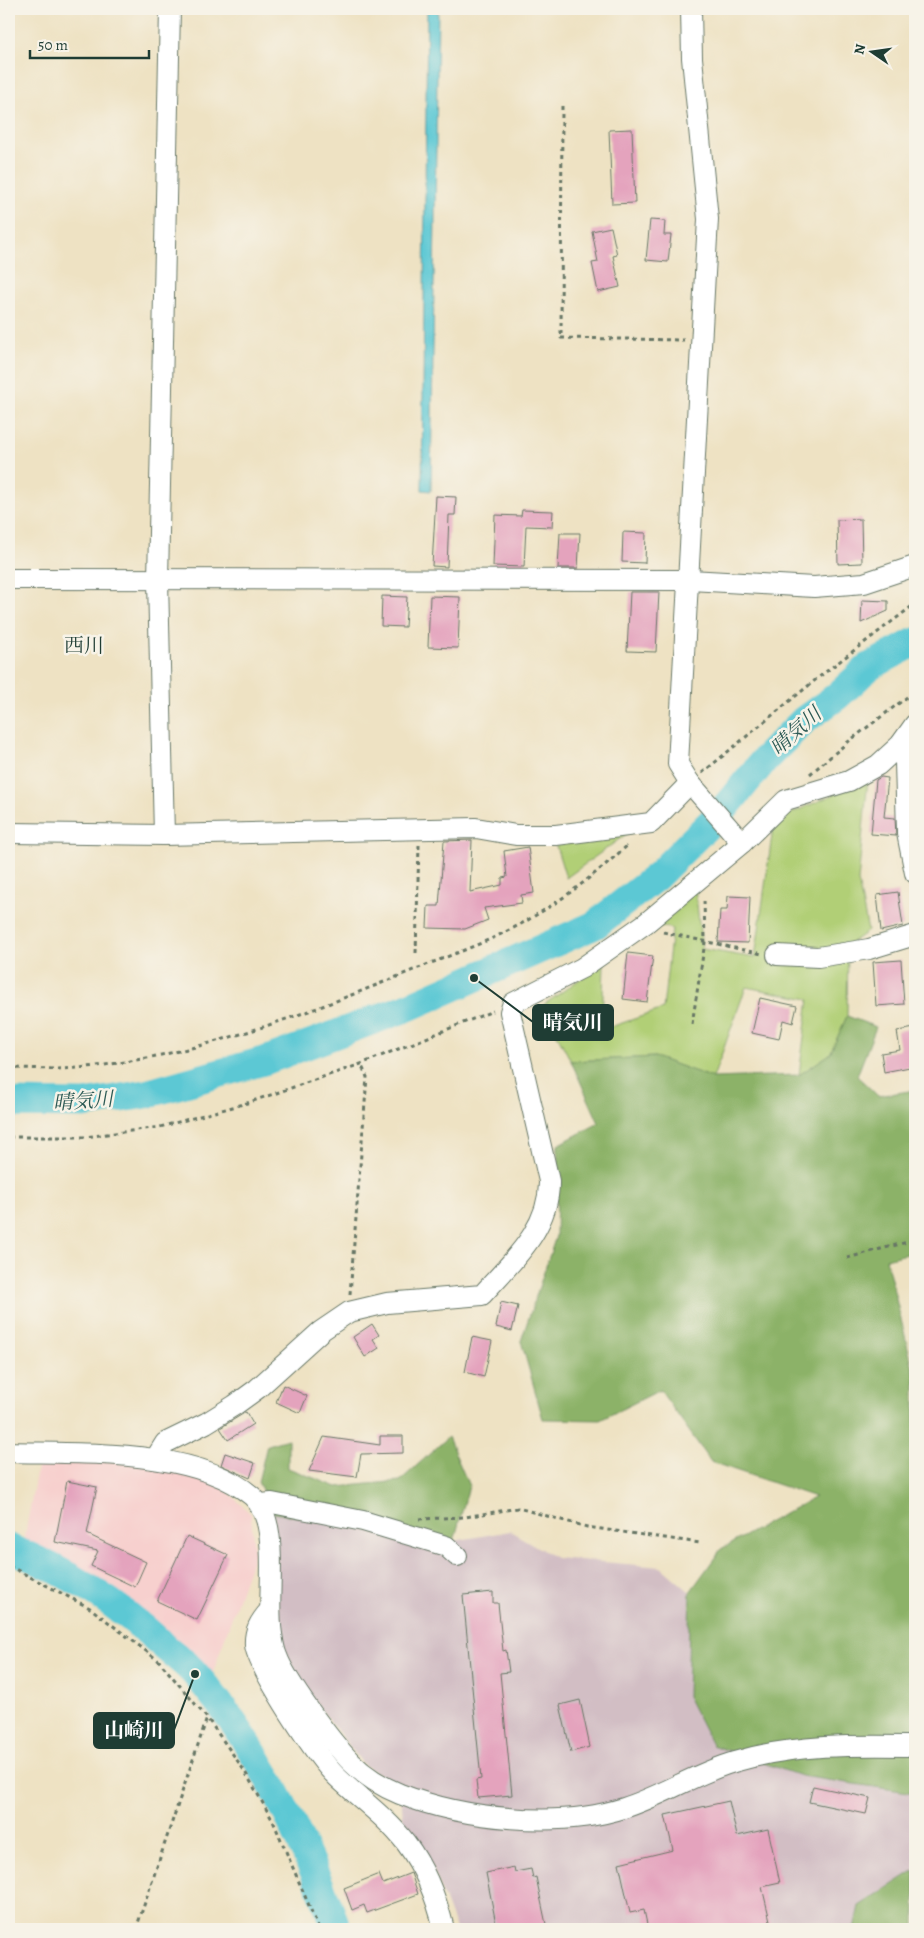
<svg xmlns="http://www.w3.org/2000/svg" width="924" height="1938" font-family="Alegreya,'Noto Serif JP',serif">
<rect width="100%" height="100%" fill="#f7f3e8"/>
<filter id="ink" filterUnits="userSpaceOnUse"><feTurbulence type="fractalNoise" baseFrequency=".02" numOctaves="2"/><feDisplacementMap in="SourceGraphic" scale="10" xChannelSelector="R" yChannelSelector="G"/><feConvolveMatrix kernelMatrix="1 2 1 2 8 2 1 2 1" color-interpolation-filters="sRGB"/></filter>
<filter id="wash" filterUnits="userSpaceOnUse"><feTurbulence type="fractalNoise" baseFrequency=".0096" numOctaves="4" result="noise"/><feDisplacementMap in="SourceGraphic" scale="20" xChannelSelector="R" yChannelSelector="G"/><feGaussianBlur stdDeviation="1.12" result="paint"/><feColorMatrix in="noise" values="0 0 0 0 0 0 0 0 0 0 0 0 0 0 0 0 0 1.4 0 .05"/><feComposite in="paint" operator="in"/></filter>
<g filter="url(#wash)">
<rect width="100%" height="100%" fill="#eee2c3"/>
<path fill="#f7d0ce" d="M139,1461L220,1484L251,1514L254,1553L211,1678L144,1612L76,1565L24,1542L38,1462Z"/>
<path fill="#d2bec4" d="M274,1513L454,1541L510,1531L556,1558L661,1567L690,1592L687,1696L801,1776L915,1793V1870L860,1906L854,1929H456L432,1866L403,1823L401,1787L364,1765L296,1677L280,1641Z"/>
<g fill="#b1cf76" stroke="#688655">
<path d="M868,779L858,881L868,931L848,945L847,1016L830,1054L799,1075L809,999L746,987L713,1078L655,1057L571,1061L542,1006L604,962L602,1030L663,1009L672,929L653,924L695,887L702,949L755,958L774,821Z"/>
<path d="M647,819L566,878L552,833Z"/>
</g>
<g fill="#8cb267" stroke="#56784e">
<path d="M847,1016L876,1027L857,1076L878,1096L915,1090V1252L886,1259L915,1376V1793L801,1776L712,1745L687,1696L690,1592L721,1549L815,1497L711,1462L660,1390L600,1420L543,1419L521,1341L556,1236L558,1145L599,1123L571,1061L655,1057L713,1078L799,1075L830,1054Z"/>
<path d="M448,1437L469,1486L454,1541L274,1513L258,1482L267,1445L288,1439V1468L337,1487L400,1481Z"/>
<path d="M915,1870V1929H854L859,1906Z"/>
</g>
<path fill="#5cc8d4" stroke="#3e8284" d="M427,9H438L431,491L422,490Z"/>
<g fill="none" stroke-linecap="round" stroke-linejoin="round">
<g stroke="#5cc8d4" stroke-width="29">
<path d="M9,1103L84,1104L146,1094L267,1060L406,1008L595,925L657,876L723,810L766,758L804,720L836,697L869,667L915,642"/>
<path d="M9,1548C67,1571 119,1604 165,1647C175,1656 187,1664 196,1675C259,1747 304,1840 337,1929"/>
</g>
</g>
<g id="blocks">
<g fill="#e4a3bd">
<path d="M632,129L635,203L612,204L609,130Z"/>
<path d="M650,220L665,221L664,235H671L668,262L646,260Z"/>
<path d="M611,227L617,255L613,256L620,287L598,292L592,263L598,262L592,231Z"/>
<path d="M436,496L456,497L455,515H449L447,567L432,566Z"/>
<path d="M522,510L553,511L552,527L526,526L524,567L493,566L495,515L521,516Z"/>
<path d="M861,519L862,563L838,564L837,520Z"/>
<path d="M623,532L646,533L645,563L622,562Z"/>
<path d="M560,533H580L578,568H558Z"/>
<path d="M630,592H659L656,652L627,651Z"/>
<path d="M382,596L407,597L405,627L381,626Z"/>
<path d="M430,596L460,597L458,648L428,647Z"/>
<path d="M862,600L888,601V611L861,623Z"/>
<path d="M881,777L888,778L884,817L895,818L896,836L871,834L876,780Z"/>
<path d="M472,840L470,892L502,885V878L507,877L504,851L528,847L534,893L521,895L522,903L484,908L488,920L465,929L427,928L428,906H439L444,841Z"/>
<path d="M898,892L903,926L881,931L877,895Z"/>
<path d="M728,896L750,897L748,943L718,942L720,910H727Z"/>
<path d="M628,953L653,956L647,1002L623,999Z"/>
<path d="M901,960L904,1004L876,1006L873,962Z"/>
<path d="M760,998L797,1006L793,1023L783,1020L779,1039L752,1033Z"/>
<path d="M915,1028V1066L884,1072L881,1053L900,1050L897,1031Z"/>
<path d="M501,1302L518,1306L512,1331L496,1327Z"/>
<path d="M372,1324L379,1335L373,1339L379,1348L365,1357L353,1337Z"/>
<path d="M472,1337L492,1341L484,1377L465,1372Z"/>
<path d="M283,1385L307,1396L300,1413L276,1402Z"/>
<path d="M246,1412L253,1424L228,1440L220,1428Z"/>
<path d="M380,1436H403V1453L361,1454L357,1477L309,1471L324,1437L380,1445Z"/>
<path d="M225,1453L255,1463L250,1478L221,1465Z"/>
<path d="M67,1481L97,1487L87,1534L146,1562L135,1587L91,1566L98,1551L55,1542Z"/>
<path d="M187,1536L228,1555L197,1620L157,1601Z"/>
<path d="M493,1592V1603H498L503,1651L506,1650L509,1672L500,1673L512,1795L478,1798L476,1780L481,1779L463,1595Z"/>
<path d="M580,1700L590,1747L571,1752L560,1705Z"/>
<path d="M813,1786L870,1798L866,1814L809,1802Z"/>
<path d="M729,1801L737,1836L768,1829L780,1883L762,1887L772,1929H648L644,1910L630,1913L619,1863L673,1850L665,1815Z"/>
<path d="M514,1867L515,1872L531,1869L533,1878L536,1877L547,1929H497L486,1873Z"/>
<path d="M411,1873L418,1894L367,1913L364,1905L352,1910L344,1888L379,1874L383,1884Z"/>
</g>
</g>
</g>
<g filter="url(#ink)">
<use href="#blocks" fill-opacity="0" stroke="#677766" stroke-width="1"/>
<g fill="none" stroke-linecap="round" stroke-linejoin="round">
<g stroke="#677766" stroke-width="22">
<g id="minor">
<path d="M691,9L692,58L708,219L678,764L690,783L742,843"/>
<path d="M9,579L690,580L814,587L864,583L915,566"/>
<path d="M900,745L905,762L907,833L915,873"/>
<path d="M9,833L164,835L476,828L516,835H556L651,823L690,783"/>
<path d="M164,835L158,580L170,9"/>
<path d="M777,955L818,957L869,949L915,935"/>
<path d="M9,1452C79,1454 196,1448 252,1496C283,1523 265,1596 272,1634C273,1641 274,1649 277,1656C286,1681 332,1743 352,1763C365,1776 383,1787 400,1794C464,1819 558,1829 624,1808C662,1796 696,1773 734,1762C793,1744 855,1745 915,1746"/>
<path d="M155,1459L165,1443L206,1423L235,1405L257,1389L321,1331L349,1312L387,1303L482,1295C511,1262 550,1229 549,1181L510,1012L513,1003L582,968L646,923L742,843L786,800L849,781L878,765L900,745L915,724"/>
<path d="M260,1504L272,1503L363,1521L446,1546L457,1556"/>
<path d="M269,1611C260,1621 254,1631 255,1645C258,1669 318,1759 337,1777C360,1799 386,1817 406,1843C424,1867 437,1900 444,1929"/>
</g>
</g>
<g stroke="#677766" stroke-width="3" stroke-dasharray="4 4" stroke-linecap="butt">
<path d="M562,106L561,338L684,340"/>
<path d="M702,773L819,677L915,604"/>
<path d="M810,774L848,742L915,691"/>
<path d="M663,932L762,954"/>
<path d="M416,953L419,845"/>
<path d="M692,1024L705,942L704,898"/>
<path d="M9,1068C31,1068 54,1070 77,1068C192,1058 309,1013 416,969C456,953 500,938 536,915C570,895 600,870 629,844"/>
<path d="M9,1137H85L160,1127L247,1103L361,1064L493,1011"/>
<path d="M847,1258L915,1240"/>
<path d="M350,1294L367,1077L361,1064"/>
<path d="M419,1519L465,1517L518,1508L587,1527L700,1543"/>
<path d="M9,1566L90,1608L159,1661L207,1718L244,1770L273,1821L319,1929"/>
<path d="M136,1929L207,1718"/>
</g>
<use href="#minor" stroke="#fff" stroke-width="20"/>
</g>
</g>
<g text-anchor="middle" dominant-baseline="central" stroke-width="5" stroke-linejoin="round" paint-order="stroke">
<g font-size="20" fill="#1f3d34" stroke="#f7f3e8">
<text x="84" y="645">西川</text>
</g>
<g font-size="20" font-style="italic" fill="#2b5954" stroke="#f7f3e8">
<text transform="translate(796 731) rotate(-42)">晴気川</text>
<text transform="translate(83 1101) rotate(-4)">晴気川</text>
</g>
</g>
<path fill="none" stroke="#1f3d34" stroke-width="2" d="M474 978L533 1022M195 1674L174 1730"/>
<g fill="#1f3d34" stroke="#f7f3e8" stroke-width="2">
<circle cx="474" cy="978" r="5"/>
<circle cx="195" cy="1674" r="5"/>
</g>
<g fill="#1f3d34" stroke="#1f3d34" stroke-width="2">
<rect x="533" y="1005" width="80" height="35" rx="5"/>
<rect x="94" y="1713" width="80" height="35" rx="5"/>
</g>
<g font-size="20" text-anchor="middle" font-weight="bold" fill="#fff">
<text x="573" y="1029">晴気川</text>
<text x="134" y="1737">山崎川</text>
</g>
<rect width="924" height="1938" fill="none" stroke="#f7f3e8" stroke-width="30"/>
<g transform="translate(872 52) rotate(283)" stroke="#f7f3e8" stroke-width="4" paint-order="stroke">
<path d="M0-4L9 19L0 12L-9 19Z" fill="#1f3d34"/>
<text y="-8" font-size="14" font-weight="bold" text-anchor="middle" fill="#1f3d34">N</text>
</g>
<path d="M30 50v8h119v-8" fill="none" stroke="#1f3d34" stroke-width="2.5"/>
<text x="38" y="50" font-size="15" fill="#1f3d34" stroke="#f7f3e8" stroke-width="4" paint-order="stroke">50 m</text>
</svg>
